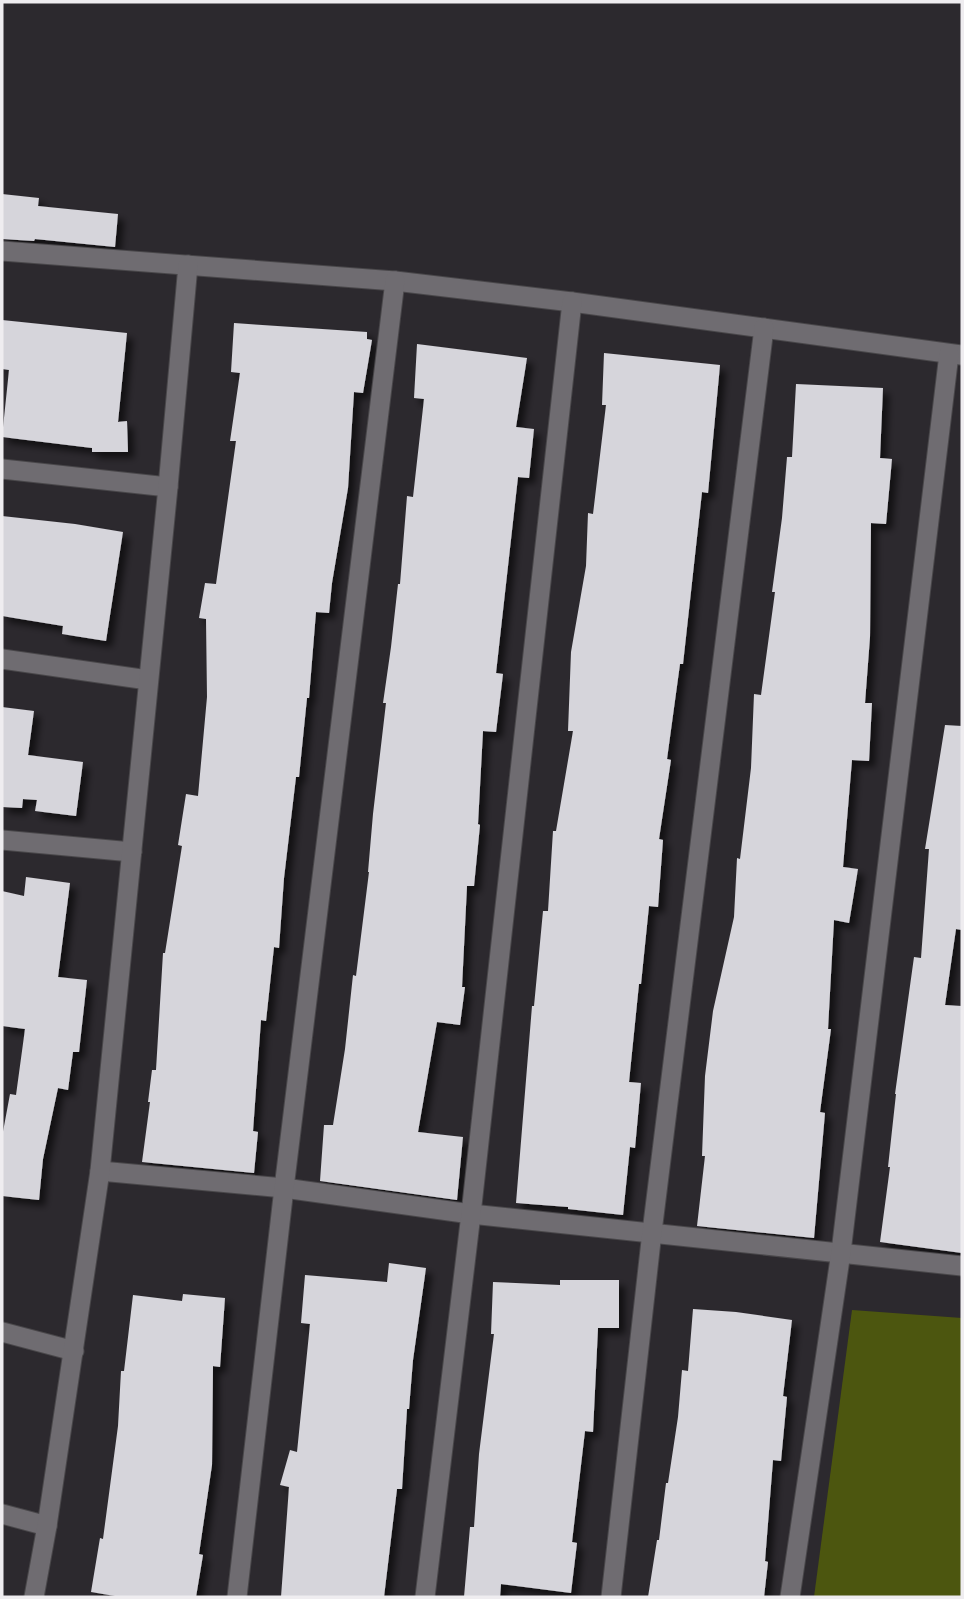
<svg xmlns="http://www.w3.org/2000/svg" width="964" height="1599" font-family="'PT Sans Narrow',sans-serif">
<defs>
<filter id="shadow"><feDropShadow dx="6" dy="6" stdDeviation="3.5" flood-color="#0009"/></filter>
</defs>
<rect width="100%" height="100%" fill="#2c292e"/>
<path fill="#4c560f" d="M852,1310L962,1318V1597H814Z"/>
<g fill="#d6d5db" filter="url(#shadow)">
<path d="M2,194L39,198L38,206L118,214L115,247L35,239L34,241L2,239Z"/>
<path d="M2,320L127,333L118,422L127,421L128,452H92V448L2,437L9,370L2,369Z"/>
<path d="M234,323L367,332V339L372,340L363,393L354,392L348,488L332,583L329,613L316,612L309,698H307L299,777H296L284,878L279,948L274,947L266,1021L261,1020L253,1131L258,1132L254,1173L142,1162L150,1102H148L152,1070H156L163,953H165L182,846L178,845L186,794L198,796L207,697L206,619L199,618L205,583L216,584L236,441H230L240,373L231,372Z"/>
<path d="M417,344L527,358L516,427L534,429L529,478L518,477L496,673L503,674L496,732L483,731L478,824L480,825L474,886H467L462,987H465L460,1025L437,1022L418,1132L463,1137L457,1200L320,1181L324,1125H333L345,1049L353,975L356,976L369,872H368L373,814L386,703H383L391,647L398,584H400L407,496L413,497L424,399L414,398Z"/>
<path d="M604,353L720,365L708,493L702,492L683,664H680L667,759L671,760L659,839L663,840L658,907L649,906L641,984H639L629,1082L641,1083L635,1148L630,1147L623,1215L568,1209V1207L516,1203L532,1006H534L543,911H548L553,831H556L573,731H568L571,652L586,566L588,513L593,514L606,405H602Z"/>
<path d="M796,384L883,388L880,458L892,459L886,524L871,523L870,637L865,703H872L869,761L852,760L843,867L858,869L849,923L834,920L828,1029H831L820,1112L825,1113L814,1238L697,1226L705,1156H702L705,1076L713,1011L734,917L737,858L740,859L751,768L754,694L761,695L775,592H772L782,518L787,457H792Z"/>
<path d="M2,516L75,524L123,532L106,641L62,634L63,626L2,616Z"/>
<path d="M2,707L34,711L28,755L83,762L76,816L35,811L37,800L23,799L22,808L2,807Z"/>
<path d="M945,725L962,726V930L956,929L945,1005L962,1006V1253L880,1242L890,1167H888L896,1094H895L914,957L921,958L929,849H925Z"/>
<path d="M26,877L70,883L58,977L87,980L79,1052H73L68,1090L58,1088L43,1159L39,1200L2,1196V1137L10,1094L16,1095L25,1029L2,1026V891L24,896Z"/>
<path d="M389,1263L426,1268L413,1360L409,1409H407L402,1489H397L384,1597H281L289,1487L280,1485L290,1450L297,1452L310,1324L301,1323L305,1275L387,1282Z"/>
<path d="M560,1280H619V1328H598L593,1432L585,1431L572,1542L577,1543L571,1593L501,1584L500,1597H464L470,1527H474L479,1454L494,1334H491L493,1282L560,1285Z"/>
<path d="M183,1294L225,1298L220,1367L213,1366L212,1465L199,1554L203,1555L196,1597H121L91,1592L100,1538L103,1539L118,1426L121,1371H124L133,1295L182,1301Z"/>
<path d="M693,1309L736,1312L792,1320L783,1396L787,1397L781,1461L773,1460L765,1561L768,1562L764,1597H648L657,1540H659L666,1483H668L678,1417L682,1370L688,1371Z"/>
</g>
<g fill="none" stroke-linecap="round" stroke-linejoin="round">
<g stroke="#49474a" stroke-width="21">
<g id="minor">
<path d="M2,251L395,281L572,302L961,355"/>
<path d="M2,469L168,487"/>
<path d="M2,659L148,680"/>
<path d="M2,840L132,852"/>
<path d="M100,1171L284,1188L471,1214L962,1266"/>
<path d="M2,1332L74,1351"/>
<path d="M2,1514L47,1526"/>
<path d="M34,1597L47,1526L100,1171L168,487L188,265"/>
<path d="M237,1597L284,1188L395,281"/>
<path d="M425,1597L471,1214L572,302"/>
<path d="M611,1597L652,1232L764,328"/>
<path d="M790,1597L841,1252L949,354"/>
</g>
</g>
<use href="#minor" stroke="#6f6c71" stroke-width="19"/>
</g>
<rect width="964" height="1599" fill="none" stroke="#efedf0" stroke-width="7"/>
</svg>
